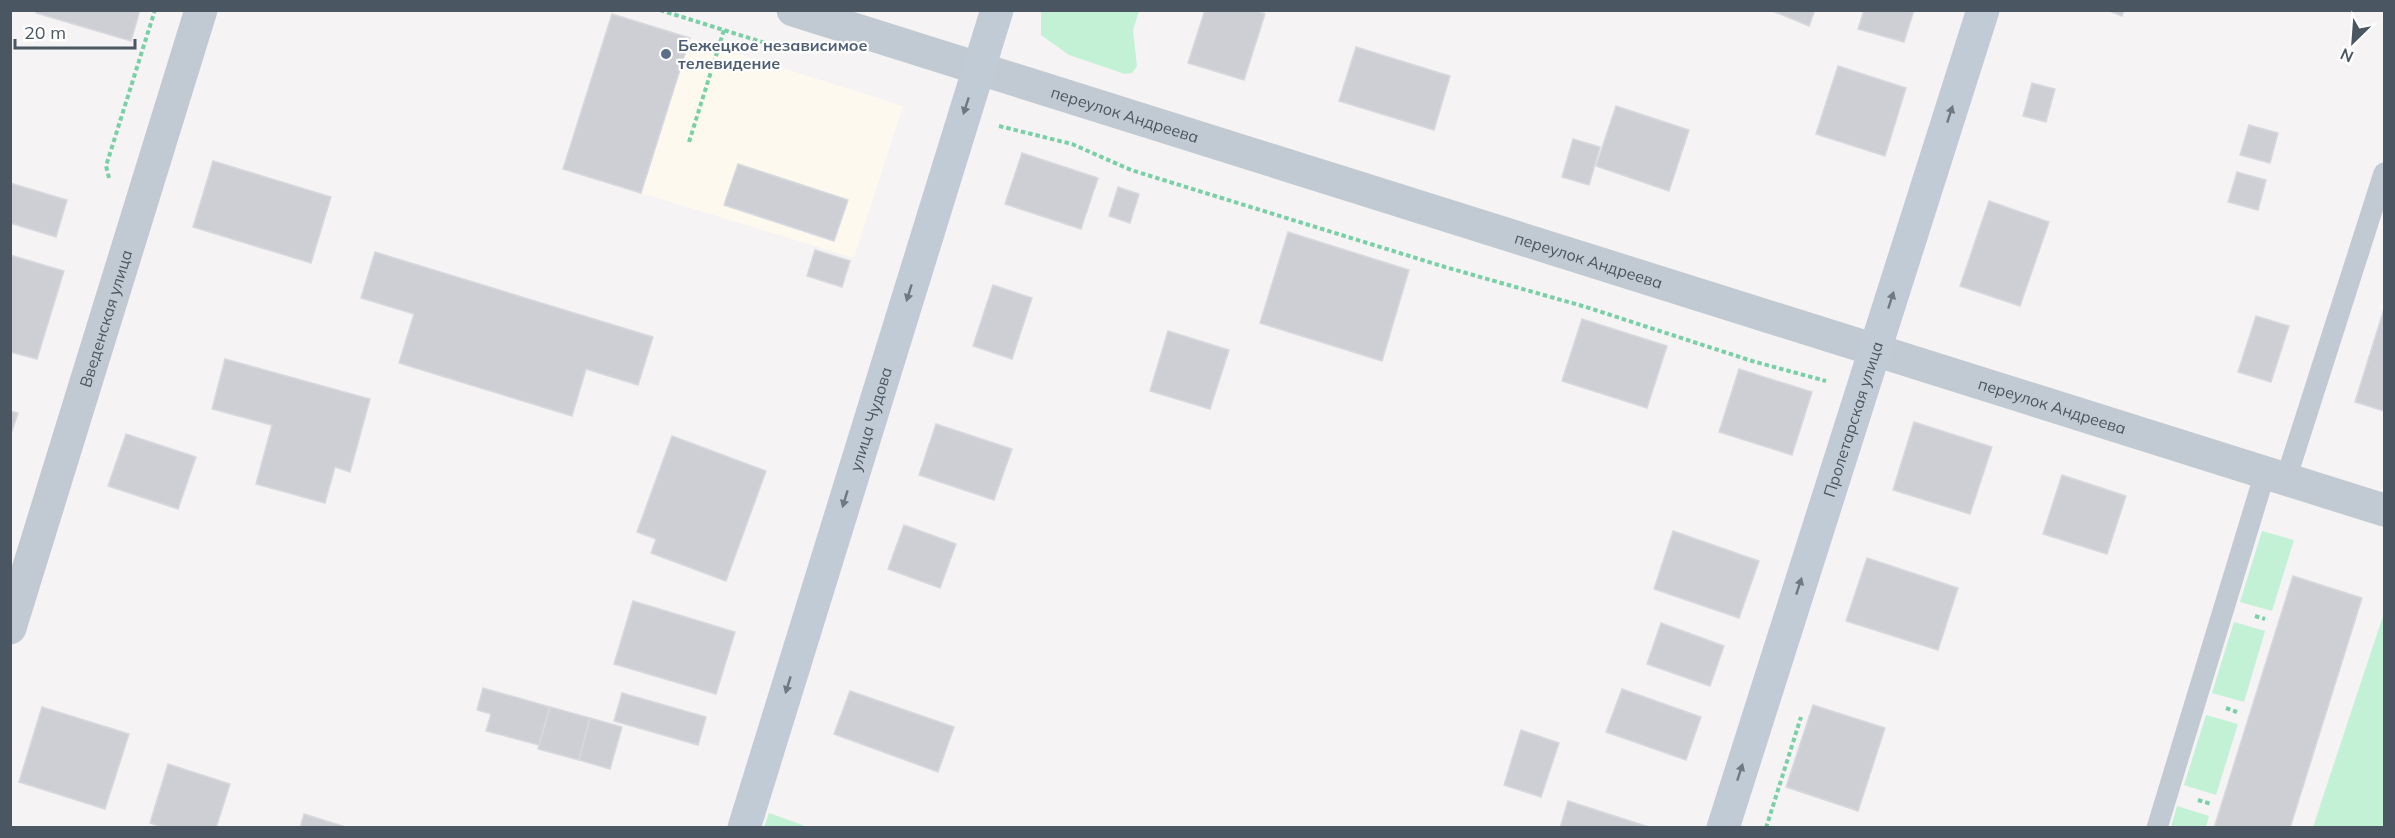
<svg xmlns="http://www.w3.org/2000/svg" width="2395" height="838" font-family="Mulish,sans-serif">
<rect width="100%" height="100%" fill="#f5f3f3"/>
<path fill="#fdf9ef" d="M612,14L903,106L854,258L563,169Z"/>
<g fill="#c3f1d5">
<path d="M1041,11H1139L1133,30L1137,66L1132,73L1125,74L1069,55L1041,35Z"/>
<path d="M2262,531L2294,540L2272,611L2240,602Z"/>
<path d="M2384,613V821L2382,827H2313Z"/>
<path d="M2234,622L2265,631L2244,702L2212,693Z"/>
<path d="M2206,715L2238,724L2216,795L2184,785Z"/>
<path d="M2177,806L2209,816L2206,827H2171Z"/>
<path d="M769,813L808,827H764Z"/>
</g>
<g fill="#cdcfd5" stroke="#d7d9de" stroke-width="1.5">
<path d="M36,10H140L131,41L36,13Z"/>
<path d="M1205,10H1256L1265,14L1244,80L1188,63Z"/>
<path d="M1770,10H1815L1809,26Z"/>
<path d="M1864,10H1914L1904,42L1858,29Z"/>
<path d="M2107,10H2124L2122,16Z"/>
<path d="M612,14L690,38L641,193L563,169Z"/>
<path d="M1356,47L1450,76L1434,130L1339,101Z"/>
<path d="M1838,66L1906,88L1885,156L1816,134Z"/>
<path d="M2032,83L2055,89L2046,122L2023,116Z"/>
<path d="M1616,106L1689,130L1669,191L1596,166Z"/>
<path d="M2249,125L2278,133L2270,163L2240,155Z"/>
<path d="M1573,139L1600,147L1589,185L1562,177Z"/>
<path d="M1022,153L1098,178L1081,229L1005,204Z"/>
<path d="M213,161L331,197L311,263L193,227Z"/>
<path d="M738,164L848,200L834,241L724,205Z"/>
<path d="M2237,172L2266,180L2258,210L2228,202Z"/>
<path d="M10,183L67,200L56,237L10,223Z"/>
<path d="M1118,187L1139,194L1130,223L1109,216Z"/>
<path d="M1989,201L2049,222L2020,306L1960,286Z"/>
<path d="M1288,232L1409,270L1382,361L1260,323Z"/>
<path d="M815,250L850,261L842,287L807,276Z"/>
<path d="M375,252L653,337L638,385L586,369L572,416L399,363L414,314L361,298Z"/>
<path d="M10,255L64,271L37,359L10,352Z"/>
<path d="M993,285L1032,298L1012,359L973,346Z"/>
<path d="M2384,309V411L2355,402Z"/>
<path d="M2256,316L2289,326L2271,382L2238,372Z"/>
<path d="M1582,319L1667,346L1647,408L1562,381Z"/>
<path d="M1168,331L1229,350L1210,409L1150,391Z"/>
<path d="M225,359L370,399L350,472L335,467L325,503L256,484L272,425L212,409Z"/>
<path d="M1739,369L1812,392L1792,455L1719,432Z"/>
<path d="M10,411L18,413L10,437Z"/>
<path d="M1914,422L1992,447L1970,514L1893,490Z"/>
<path d="M936,424L1012,449L994,500L919,475Z"/>
<path d="M126,434L196,457L178,509L108,486Z"/>
<path d="M672,436L766,471L726,581L651,553L656,539L637,532Z"/>
<path d="M2062,475L2126,496L2107,554L2043,534Z"/>
<path d="M904,525L956,544L940,588L888,569Z"/>
<path d="M1673,531L1759,561L1739,618L1654,589Z"/>
<path d="M1867,558L1958,588L1938,650L1846,621Z"/>
<path d="M2293,576L2362,598L2290,828H2214Z"/>
<path d="M633,601L735,632L716,694L614,664Z"/>
<path d="M1661,623L1724,646L1710,686L1647,664Z"/>
<path d="M483,688L550,707L539,745L486,731L491,714L477,710Z"/>
<path d="M1622,689L1701,717L1686,760L1606,732Z"/>
<path d="M850,691L954,727L938,772L834,734Z"/>
<path d="M622,693L706,717L698,745L614,721Z"/>
<path d="M1813,705L1885,728L1858,811L1786,787Z"/>
<path d="M42,707L129,734L105,809L19,782Z"/>
<path d="M550,707L590,718L579,760L538,749Z"/>
<path d="M590,718L622,727L610,769L579,760Z"/>
<path d="M1521,730L1559,743L1541,797L1504,785Z"/>
<path d="M168,764L230,784L216,828H164L150,823Z"/>
<path d="M1568,801L1652,828H1560Z"/>
<path d="M304,814L349,828H300Z"/>
</g>
<g fill="none" stroke-linecap="round" stroke-linejoin="round">
<g stroke="#7ad0a6" stroke-width="4" stroke-dasharray="4.5 3" stroke-linecap="butt">
<path d="M660,10L781,48"/>
<path d="M999,126L1072,144L1131,170L1445,267L1586,307L1752,361L1826,381"/>
<path d="M689,142L724,30"/>
<path d="M109,178L106,166L155,10"/>
<path d="M2255,616L2265,619"/>
<path d="M2226,708L2237,712"/>
<path d="M2198,800L2211,804"/>
<path d="M1766,828L1801,717"/>
</g>
<g stroke="#c1cad2" stroke-width="21">
<path d="M2286,479L2384,173"/>
<path d="M2157,828L2265,473"/>
</g>
<g stroke="#c1cad2" stroke-width="33">
<path id="s1" d="M793,10L2384,510"/>
<path id="s2" d="M10,628L201,10"/>
</g>
<g stroke="#c1cbd6" stroke-width="33">
<path id="s3" d="M744,828L997,10"/>
<path id="s4" d="M1723,828L1983,10"/>
</g>
</g>
<defs><path id="oneway-solid" d="M-6-.8H1V-3.2L6.5 0L1 3.2V.8H-6Z" transform="scale(1.5)"/></defs>
<g fill="#6e7984">
<use href="#oneway-solid" transform="translate(966 106) rotate(108)"/>
<use href="#oneway-solid" transform="translate(1950 114) rotate(-72)"/>
<use href="#oneway-solid" transform="translate(909 293) rotate(107)"/>
<use href="#oneway-solid" transform="translate(1891 300) rotate(-72)"/>
<use href="#oneway-solid" transform="translate(845 499) rotate(107)"/>
<use href="#oneway-solid" transform="translate(1799 586) rotate(-72)"/>
<use href="#oneway-solid" transform="translate(788 685) rotate(107)"/>
<use href="#oneway-solid" transform="translate(1740 772) rotate(-72)"/>
</g>
<circle fill="#5c6f8a" stroke="#fff" stroke-width="2" cx="666" cy="54" r="6"/>
<g text-anchor="middle" dominant-baseline="central" stroke-width="4.5" stroke-linejoin="round" paint-order="stroke">
<g font-size="16" font-weight="bold" fill="#4e5e75" stroke="#fff" text-anchor="start">
<text x="678" y="45">Бежецкое независимое<tspan x="678" dy="18">телевидение</tspan></text>
</g>
<g font-size="16" fill="#4a5661" stroke="#fff">
<text stroke="none"><textPath href="#s1" startOffset="348">переулок Андреева</textPath></text>
<text stroke="none"><textPath href="#s1" startOffset="834">переулок Андреева</textPath></text>
<text stroke="none"><textPath href="#s2" startOffset="324">Введенская улица</textPath></text>
<text stroke="none"><textPath href="#s1" startOffset="1320">переулок Андреева</textPath></text>
<text stroke="none"><textPath href="#s3" startOffset="428">улица Чудова</textPath></text>
<text stroke="none"><textPath href="#s4" startOffset="429">Пролетарская улица</textPath></text>
</g>
</g>
<rect width="2395" height="838" fill="none" stroke="#4a5661" stroke-width="24"/>
<g transform="translate(2353 42) rotate(205)" stroke="#ffffff" stroke-width="4.5" paint-order="stroke">
<path d="M0-4.5L10 22L0 15L-10 22Z" fill="#4a5661"/>
<text y="-9" font-size="16" font-weight="bold" text-anchor="middle" fill="#4a5661">N</text>
</g>
<path d="M15 39v9h120v-9" fill="none" stroke="#4a5661" stroke-width="3"/>
<text x="24" y="39" font-size="18" fill="#4a5661" stroke="#ffffff" stroke-width="4.5" paint-order="stroke">20 m</text>
</svg>
